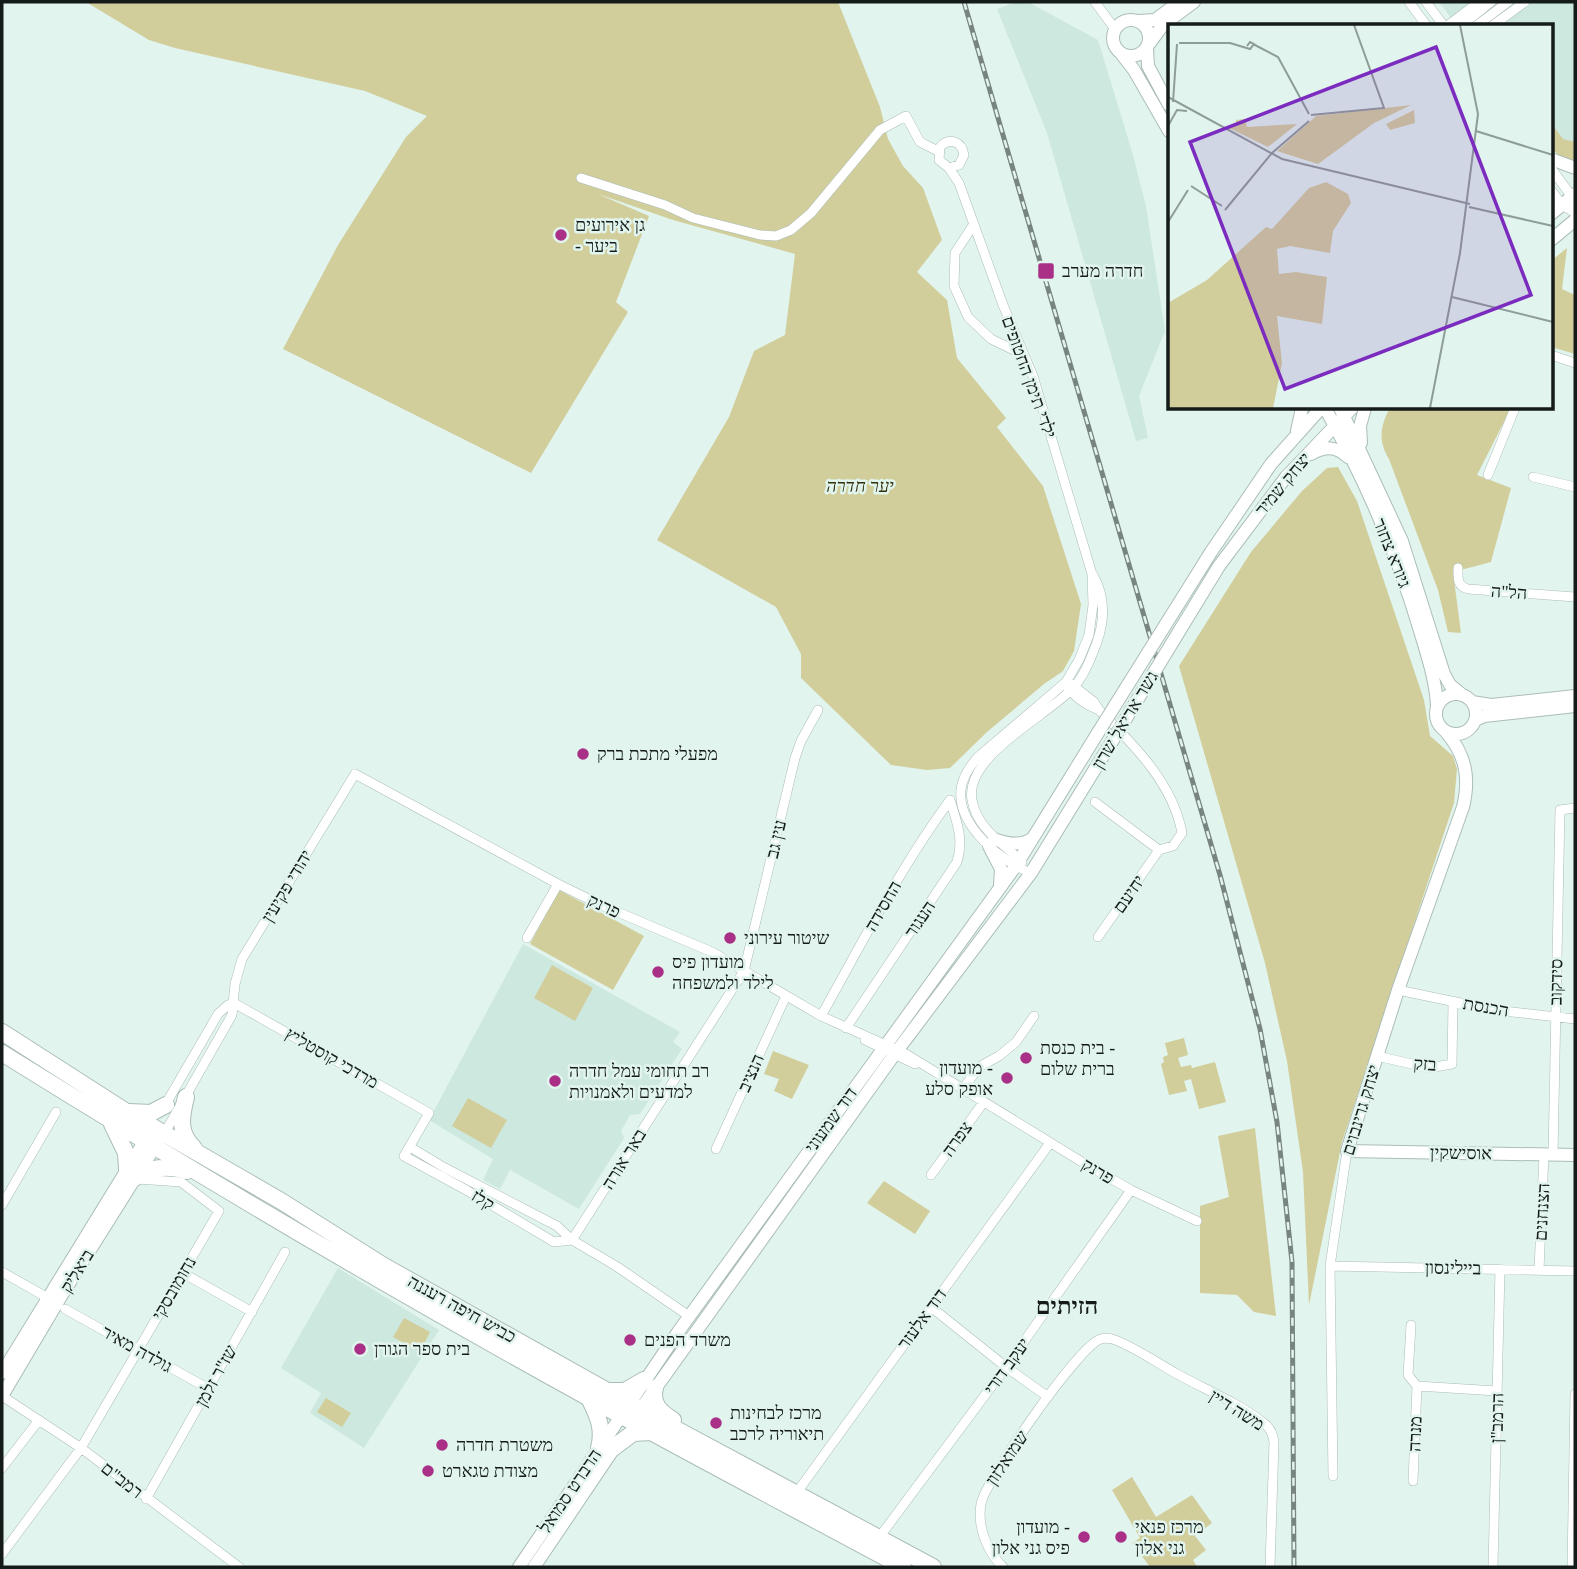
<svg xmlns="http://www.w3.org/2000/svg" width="1577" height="1569" font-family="'Times New Roman','Noto Sans Hebrew',serif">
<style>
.built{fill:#cde8de}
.green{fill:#d2ce9c}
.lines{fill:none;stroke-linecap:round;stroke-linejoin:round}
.street-casing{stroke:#abbdb7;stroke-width:10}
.secondary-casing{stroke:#abbdb7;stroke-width:14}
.highway-casing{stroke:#abbdb7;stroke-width:18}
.street{stroke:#fff;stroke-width:9}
.secondary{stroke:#fff;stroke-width:12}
.highway{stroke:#fff;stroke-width:16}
.rail-casing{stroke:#788480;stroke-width:5}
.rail{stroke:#e1f4ed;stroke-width:2.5;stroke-dasharray:8;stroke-linecap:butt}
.secondary-bridge-casing{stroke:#abbdb7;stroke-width:14;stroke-linecap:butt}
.secondary-bridge{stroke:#fff;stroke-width:12}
.poi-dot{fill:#a93086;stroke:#e1f4ed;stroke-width:2.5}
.labels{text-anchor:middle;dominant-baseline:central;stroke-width:5;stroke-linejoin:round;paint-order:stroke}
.poi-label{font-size:18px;fill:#141b19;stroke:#e1f4ed;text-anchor:start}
.street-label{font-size:18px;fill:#141b19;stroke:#e1f4ed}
.park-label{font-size:18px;font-style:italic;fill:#332f08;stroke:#e1f4ed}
.district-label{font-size:24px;font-weight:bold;fill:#141b19;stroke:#e1f4ed}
.inset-road{fill:none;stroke:#8f9d98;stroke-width:2}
.view{fill:#7b2cbf;fill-opacity:0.15;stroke:#7b2cbf;stroke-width:3.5}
.inset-edge{fill:none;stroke:#141b19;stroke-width:3.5}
</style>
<rect width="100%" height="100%" fill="#e1f4ed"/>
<path class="built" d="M1016,2H1028L1098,40L1133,155L1146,206L1165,331L1139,396L1148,438L1136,441L1047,133L997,9Z
M1439,2H1575V163L1551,149V26H1457Z
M523,944L680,1032L673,1042L682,1049L640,1114L630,1115L621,1131L624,1138L579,1209L510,1170L500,1189L483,1180L493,1159L429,1120Z
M338,1268L439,1330L364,1448L310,1413L321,1393L281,1368Z"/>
<path class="green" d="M86,2H838L880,107L888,139L903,166L923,188L942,240L917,272L947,300L957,358L1006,418L997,427L1043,486L1081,604L1074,651L1063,671L1044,684L987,732L950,768L927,770L891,765L801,678V654L776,607L657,540L729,417L754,351L785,335L795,254L673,220L598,194L649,216L616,302L628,312L531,473L283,349L338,245L406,137L427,116L365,91L175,48L149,40Z
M1551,123L1563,139L1575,142V163L1567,161L1551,149Z
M1567,248L1562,289L1575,295V354L1551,347V261Z
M1390,408H1511L1477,475L1511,488L1491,562L1453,572L1461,633L1448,632L1438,590L1389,459C1378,441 1380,426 1390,408Z
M1338,467L1357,501L1424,700L1430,736L1453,756L1457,769L1454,803L1342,1142L1309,1305L1303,1172L1287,1061L1265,963L1179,666L1251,552L1302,491L1327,468Z
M559,890L644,936L613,990L530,944Z
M552,965L593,988L575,1021L534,998Z
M1184,1038L1188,1055L1178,1058L1181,1067L1191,1065L1192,1068L1215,1062L1226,1102L1199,1109L1191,1079L1184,1081L1187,1091L1169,1095L1161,1064L1164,1062L1163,1057L1168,1055L1165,1043Z
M773,1051L809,1065L792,1099L774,1091L779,1079L764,1074Z
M468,1098L507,1120L491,1148L452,1126Z
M1255,1128L1276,1316L1254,1312L1237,1295L1200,1293V1206L1229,1197L1218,1136Z
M884,1181L930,1211L915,1234L867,1203Z
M404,1318L430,1332L420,1352L393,1337Z
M326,1398L351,1413L342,1427L317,1412Z
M1132,1477L1156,1517L1192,1495L1212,1523L1195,1536L1206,1550L1193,1560L1197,1567H1150L1132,1543L1140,1538L1112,1490Z"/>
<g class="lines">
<g class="street-casing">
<path id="street" d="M1095,2L1115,29
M1409,2L1427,26
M1426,2L1444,26
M1447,26L1479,2
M1461,26L1491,2
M1476,26L1508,2
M1492,26L1525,2
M949,168L959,165L964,155C962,141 949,137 940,147L939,160L949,168L959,183L1003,305L1033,376L1092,574L1093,605L1089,635L1079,660L1066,682L978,757C970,766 962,778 961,790C957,826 1002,862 1031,873
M1551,168L1572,197L1575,205
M581,178L665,205L693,218L760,235L776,236L791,230L811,213L880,130L906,116L920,142L938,151
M1551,190L1562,205L1575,213
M974,224L955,253L954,286L968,317L991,339L1024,355
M1551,355L1575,363
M1488,475L1515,408
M1533,477L1575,487
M1458,568C1458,579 1457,586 1468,589L1575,597
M1071,684L1094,702L1099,710C1133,744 1173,783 1182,833L1173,846L1159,850L1098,937
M1068,686C1073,697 1088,706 1099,710
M1095,802L1159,850
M1022,862C1003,843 977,829 972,800C964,757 1045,717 1072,689C1084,677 1091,658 1097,642C1105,619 1105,596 1093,575
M527,938L558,884
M1398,990L1494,1010L1575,1019
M234,1003L429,1113L404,1156L468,1191L554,1242L572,1240
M821,1016C862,943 900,868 950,800
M846,1028L957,862C964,840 957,822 950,800
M865,1040L915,1064
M1377,1056L1429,1068L1452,1064L1453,1002
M962,1090L979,1067L999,1056L1016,1042L1034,1016
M164,1107L218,1014L228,1005L234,1003
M164,1134L232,1015L235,984L242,959L355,774L558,884L601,905L712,952L821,1016L906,1054L1082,1162L1131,1190L1197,1221
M410,1147L445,1168L557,1226L572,1240L616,1266L689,1316
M716,1149L786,996
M1553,1154L1560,810L1575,808
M931,1175L983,1103
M2,1205L56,1112
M572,1240L744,971L795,758L801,741L818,710
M1330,1266L1575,1271
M1539,1270L1544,1154
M2,1272L48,1298L52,1299
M183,1273L252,1312
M931,1307L1006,1367L1048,1397
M65,1309L209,1389
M1411,1325L1408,1375L1417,1386L1413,1481
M1417,1386L1497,1391
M2,1396L81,1448L239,1567
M2,1468L39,1420
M1333,1476L1330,1266L1347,1151
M795,1495L1050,1143
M146,1499L285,1252
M878,1539L1006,1367L1131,1190
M2,1554L81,1448L219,1211L181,1182L137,1179
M1003,1567C987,1552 977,1526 981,1504C984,1482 1081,1343 1101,1339C1103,1338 1109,1338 1112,1339C1130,1344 1159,1364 1177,1374C1206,1390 1239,1403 1265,1424C1271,1429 1273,1435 1274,1442L1270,1567
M1493,1567L1500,1269
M1572,1567L1575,1394"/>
</g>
<g class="secondary-casing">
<path id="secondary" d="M1113 38a18 18 0 1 1 36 0a18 18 0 1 1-36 0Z
M1138,21L1155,20L1179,2
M1149,44L1163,25L1194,2
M1147,48L1148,66L1169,105
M1120,52L1134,70L1169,131
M1551,159L1575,168
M1551,214L1575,194
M1551,240L1575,220
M1325,408C1365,479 1398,556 1421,634C1428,658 1436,681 1437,707
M1340,408L1402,541L1444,674L1450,685L1461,694
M1297,431L1302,408
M1361,443L1360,426L1365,408
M1311,454C1325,446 1336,446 1348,457
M1211,552L1271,464L1321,408
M1219,566L1286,477L1352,408
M1436 714a20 20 0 1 1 40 0a20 20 0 1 1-40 0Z
M1472,702L1491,705L1575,696
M1475,720L1484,716L1575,706
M1446,732C1466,755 1470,778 1463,807L1398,990L1347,1151L1575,1155
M994,839C1007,844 1021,847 1033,838
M989,846L1001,869L1000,885
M2,1373L149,1134
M2,1396L63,1293L159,1140
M635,1417L894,1055L1031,873L1111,743
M519,1567L678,1332L1015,867L1099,731
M534,1567L619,1441"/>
</g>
<g class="highway-casing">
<path id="highway" d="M2,1032L125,1111L281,1201L384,1266L659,1420L933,1567
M2,1053C195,1173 391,1289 591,1399C694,1456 799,1511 903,1567
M186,1097C181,1117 178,1133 194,1148
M129,1112L151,1113L166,1105
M112,1124L126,1153L127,1169
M133,1179C150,1167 166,1165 187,1171
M655,1388C651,1404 660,1412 673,1420
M608,1391H625L644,1380
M589,1398C598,1416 604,1429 599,1448
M613,1448L633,1433L651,1432"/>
</g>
<use href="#street" class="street"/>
<use href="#secondary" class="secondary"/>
<use href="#highway" class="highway"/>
<g class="rail-casing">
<path id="rail" d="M964,2L1220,875L1260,1029L1277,1122L1292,1262L1294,1567"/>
</g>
<use href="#rail" class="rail"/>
<g class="secondary-bridge-casing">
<path id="secondary-bridge" d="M1099,731L1211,552
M1111,743L1219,566"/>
</g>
<use href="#secondary-bridge" class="secondary-bridge"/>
</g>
<g class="poi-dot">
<circle cx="561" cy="235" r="7"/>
<rect x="1037" y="262" width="18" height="18" rx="3.5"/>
<circle cx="583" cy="754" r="7"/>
<circle cx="730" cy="938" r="7"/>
<circle cx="658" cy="972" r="7"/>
<circle cx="1026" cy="1058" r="7"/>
<circle cx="1007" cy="1078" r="7"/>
<circle cx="555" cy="1081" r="7"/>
<circle cx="630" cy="1340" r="7"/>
<circle cx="360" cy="1349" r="7"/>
<circle cx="716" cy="1423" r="7"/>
<circle cx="442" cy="1445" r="7"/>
<circle cx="428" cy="1471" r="7"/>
<circle cx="1084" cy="1537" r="7"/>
<circle cx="1121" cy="1537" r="7"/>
</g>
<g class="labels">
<g class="poi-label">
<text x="575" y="225">גן אירועים<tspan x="575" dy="21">- ביער</tspan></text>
<text x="1062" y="271">חדרה מערב</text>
<text x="597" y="754">מפעלי מתכת ברק</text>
<text x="744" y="938">שיטור עירוני</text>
<text x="672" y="962">מועדון פיס<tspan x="672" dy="21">לילד ולמשפחה</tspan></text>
<text x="1040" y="1048">בית כנסת -<tspan x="1040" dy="21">ברית שלום</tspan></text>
<text x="993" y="1068" text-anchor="end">מועדון -<tspan x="993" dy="21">אופק סלע</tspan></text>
<text x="569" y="1071">רב תחומי עמל חדרה<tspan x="569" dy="21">למדעים ולאמנויות</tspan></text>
<text x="644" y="1340">משרד הפנים</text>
<text x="374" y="1349">בית ספר הגורן</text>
<text x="730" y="1413">מרכז לבחינות<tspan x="730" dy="21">תיאוריה לרכב</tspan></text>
<text x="456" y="1445">משטרת חדרה</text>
<text x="442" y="1471">מצודת טגארט</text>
<text x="1070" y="1527" text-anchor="end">מועדון -<tspan x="1070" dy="21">פיס גני אלון</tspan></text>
<text x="1135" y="1527">מרכז פנאי<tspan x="1135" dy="21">גני אלון</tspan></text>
</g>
<g class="street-label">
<text transform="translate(1029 377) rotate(70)">ילדי תימן החטופים</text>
<text transform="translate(1283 484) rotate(-50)">יצחק שמיר</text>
<text transform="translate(1392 553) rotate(68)">גיורא צחור</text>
<text transform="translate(1509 592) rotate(4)">הל"ה</text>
<text transform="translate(1125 720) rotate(-59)">גשר אריאל שרון</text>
<text transform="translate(776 839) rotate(-77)">עין גב</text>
<text transform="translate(287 886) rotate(-59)">יהודי פקיעין</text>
<text transform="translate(1129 894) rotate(-55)">יחיעם</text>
<text transform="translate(604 906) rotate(25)">פרנק</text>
<text transform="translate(883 906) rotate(-60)">החסידה</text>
<text transform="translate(920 919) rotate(-56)">העגור</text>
<text transform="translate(1556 982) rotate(-89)">סידקוב</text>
<text transform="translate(1486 1007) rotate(10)">הכנסת</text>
<text transform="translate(332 1058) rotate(30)">מרדכי קוסטליץ</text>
<text transform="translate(1425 1064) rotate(4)">בזק</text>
<text transform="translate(751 1073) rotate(-66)">הנציב</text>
<text transform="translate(1361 1110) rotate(-73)">יצחק גרינבוים</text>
<text transform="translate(831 1120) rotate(-54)">דוד שמעוני</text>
<text transform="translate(957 1139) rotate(-54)">צפרה</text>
<text transform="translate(1461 1153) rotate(1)">אוסישקין</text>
<text transform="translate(624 1159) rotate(-58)">באר אורה</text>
<text transform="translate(1098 1171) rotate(30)">פרנק</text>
<text transform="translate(483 1200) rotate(31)">קלז</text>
<text transform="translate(1542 1212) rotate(-87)">הצנחנים</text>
<text transform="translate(1453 1268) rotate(1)">ביילינסון</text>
<text transform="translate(77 1271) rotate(-58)">ביאליק</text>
<text transform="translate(174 1288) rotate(-60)">נחומובסקי</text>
<text transform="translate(462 1309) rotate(29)">כביש חיפה רעננה</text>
<text transform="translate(922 1319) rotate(-54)">דוד אלעזר</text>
<text transform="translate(137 1349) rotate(29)">גולדה מאיר</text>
<text transform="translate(1007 1366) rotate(-54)">יעקב דורי</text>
<text transform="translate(216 1376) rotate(-61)">שז"ר זלמן</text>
<text transform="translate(1237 1410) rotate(32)">משה דיין</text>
<text transform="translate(1497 1418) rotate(-89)">הרמב"ן</text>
<text transform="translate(1415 1434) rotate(-88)">מנרה</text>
<text transform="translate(1007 1458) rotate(-56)">שמואלזון</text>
<text transform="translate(122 1480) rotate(38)">רמב"ם</text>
<text transform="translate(570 1491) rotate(-56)">הרברט סמואל</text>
</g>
<g class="park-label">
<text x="860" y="486">יער חדרה</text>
</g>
<g class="district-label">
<text x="1067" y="1306">הזיתים</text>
</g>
</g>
<g transform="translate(1168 24)">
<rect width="385" height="385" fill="#e1f4ed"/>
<path d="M243,81L206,99L150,140L109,127L148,92ZM246,86L247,99L222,106L218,100ZM77,95L79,103L129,100L100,123L61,104L68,102V96ZM158,158L180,170L183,179L165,207L162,229L122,222L109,225L111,250L128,248L159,253L154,300L109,292L114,339L105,384H0V279L39,256L98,203L104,205L141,164Z" fill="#d2ce9c"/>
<path class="inset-road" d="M11,19H62L82,25L86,20L82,18L79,22M85,20L110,33L141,90M0,73L114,135L302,180M5,78L9,20M143,91L216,84L186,1M0,102L9,86L19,87M308,107L385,131M23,162L54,182M301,183L385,202M57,186L104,129L141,97M0,198L20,166M284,273L385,298M262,384L292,229L310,90L292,1"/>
<path class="view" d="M268,23L363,271L117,365L22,118Z"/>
<rect width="385" height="385" class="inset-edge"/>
</g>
<rect width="1577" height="1569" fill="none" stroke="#141b19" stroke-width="7"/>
</svg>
